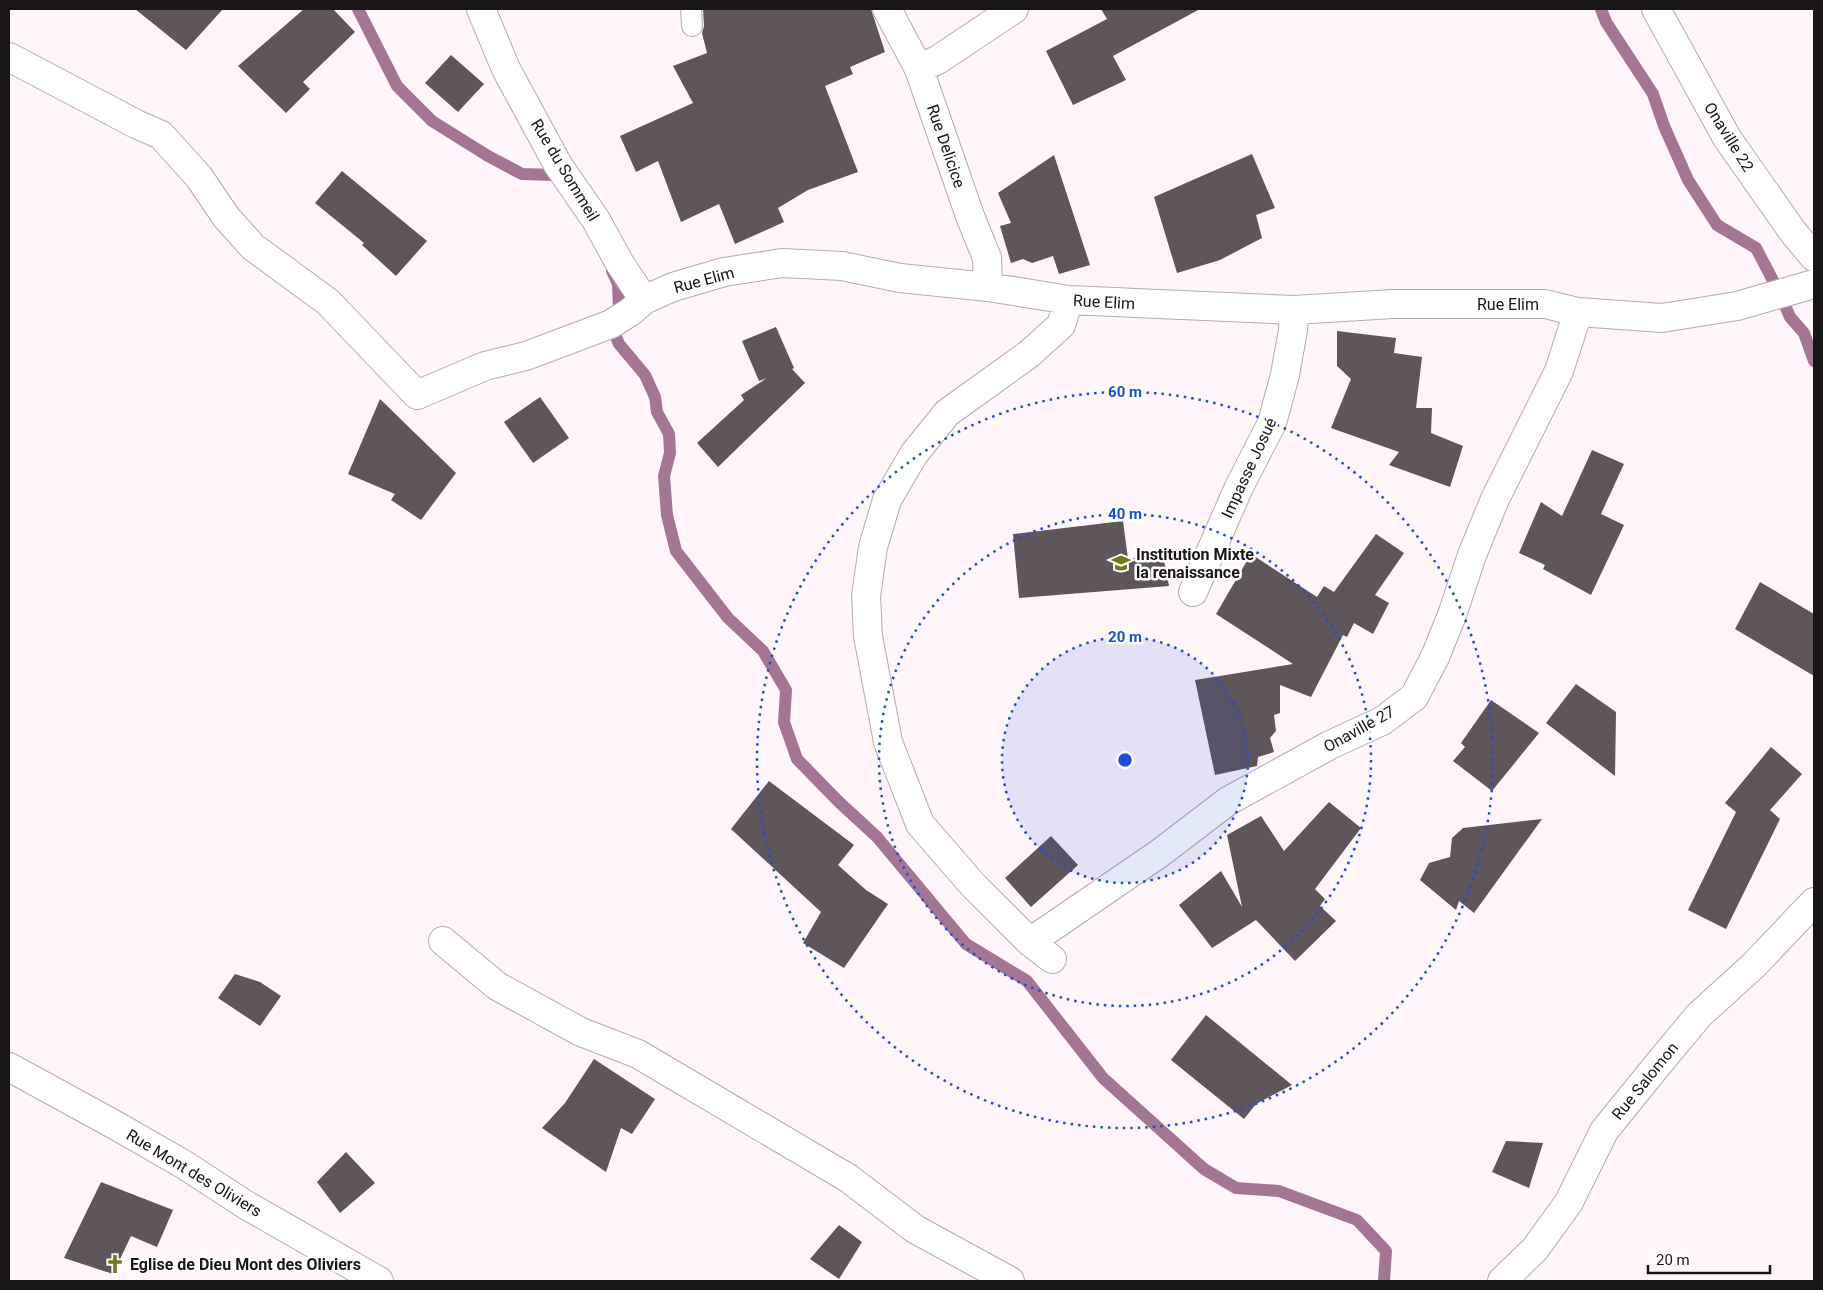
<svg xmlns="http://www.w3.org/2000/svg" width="1823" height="1290" font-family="Roboto,sans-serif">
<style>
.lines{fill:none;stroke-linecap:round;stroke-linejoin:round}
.stream{stroke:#a57694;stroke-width:12}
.building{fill:#5f565b}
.service-casing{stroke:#b5aab0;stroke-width:22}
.minor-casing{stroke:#b5aab0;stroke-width:30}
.tertiary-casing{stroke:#b5aab0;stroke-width:30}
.service{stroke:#fff;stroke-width:20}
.minor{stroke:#fff;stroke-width:28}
.tertiary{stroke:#fff;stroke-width:28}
.ring{fill:none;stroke:#1d4ed8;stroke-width:2.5;stroke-dasharray:2.5 5}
.labels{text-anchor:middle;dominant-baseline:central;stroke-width:5;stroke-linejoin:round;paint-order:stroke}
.street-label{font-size:16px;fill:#181517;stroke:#fff}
.poi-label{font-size:16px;font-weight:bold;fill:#181517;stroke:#fff;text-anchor:start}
.centre{fill:#1d4ed8;stroke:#fff;stroke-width:2.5}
.ring-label{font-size:15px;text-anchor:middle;font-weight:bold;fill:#1d4ed8;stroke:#fff;stroke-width:5;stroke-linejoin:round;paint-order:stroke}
</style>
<rect width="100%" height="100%" fill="#fff6fb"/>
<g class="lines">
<path class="stream" d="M358,9L397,86L432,121L488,156L522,174L555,175L561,183
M1601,9L1606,22L1653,94L1664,126L1688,180L1717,225L1756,248L1780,294L1790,317L1804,333L1814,361
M612,271L618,284L619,309L611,324L619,344L645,375L655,397L657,412L669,434L670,453L664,476L667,515L676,551L728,618L763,651L786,690L784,722L797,759L839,802L877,837L966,944L1027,981L1103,1078L1204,1169L1236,1188L1279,1191L1357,1220L1386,1251L1384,1281"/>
</g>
<path class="building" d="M135,9H223L186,50Z
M304,9H333L355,32L303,82L310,89L286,113L238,66Z
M703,9H871L885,52L850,67L853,74L825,86L858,172L808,190L778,208L784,222L735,244L719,204L681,222L658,161L636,172L620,136L693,103L673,66L707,53L702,33L704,26Z
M1101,9H1200L1113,56L1126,80L1073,105L1046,51L1107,19Z
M451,55L484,84L458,112L425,83Z
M1252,154L1275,208L1256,215L1262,238L1220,260L1177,273L1154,197Z
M1054,155L1090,265L1059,274L1053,256L1032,263L1023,259L1011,263L1000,226L1011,223L998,193Z
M342,171L427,241L396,276L362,245L364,243L315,203Z
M776,327L794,368L792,369L805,383L718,467L697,443L744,400L741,395L767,378L759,381L742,341Z
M1337,331L1396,338L1394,353L1422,357L1416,408H1432L1431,433L1463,446L1450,487L1389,465L1399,452L1331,428L1351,379L1337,366Z
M540,397L569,438L533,463L504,422Z
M380,399L456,473L421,520L391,500L395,494L348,474Z
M1592,450L1624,464L1601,514L1624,525L1591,595L1543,569L1545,565L1519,553L1541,502L1562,516Z
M1123,521L1128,559L1163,555L1169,586L1019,598L1013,534Z
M1376,534L1404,553L1375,595L1389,603L1373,634L1354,623L1347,637L1343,635L1311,697L1280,685V713L1274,715L1276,731L1270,738L1274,752L1258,757L1257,766L1215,775L1195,680L1293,664L1216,614L1251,554L1317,597L1324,586L1334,592Z
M1760,582L1814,614V676L1735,629Z
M1576,684L1616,712L1615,776L1546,723Z
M1491,700L1539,733L1492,791L1453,761L1465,747L1461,743Z
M1771,747L1802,774L1770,810L1780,819L1726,929L1688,910L1736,812L1725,803Z
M769,781L854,845L838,865L866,890L888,904L844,968L803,943L821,912L731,829Z
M1329,802L1361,828L1315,889L1325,899L1320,906L1336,921L1295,961L1256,920L1212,948L1179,905L1221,871L1242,907L1227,835L1261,816L1284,851Z
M1542,819L1474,913L1459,901L1456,910L1420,880L1429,863L1450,857L1452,838L1463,828Z
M1051,836L1078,865L1031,907L1005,878Z
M235,974L260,982L281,996L260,1026L218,998Z
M1206,1015L1292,1085L1256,1104L1244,1119L1171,1060Z
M594,1059L655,1099L632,1134L621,1128L606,1172L542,1128L565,1103Z
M1506,1141L1543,1143L1529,1188L1492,1172Z
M346,1152L375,1183L340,1213L317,1182Z
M101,1182L173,1210L157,1247L131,1236L113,1274L64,1258Z
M839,1225L862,1242L839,1279L810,1259Z"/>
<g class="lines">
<g class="service-casing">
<path id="service" d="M691,9L692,26"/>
</g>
<g class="minor-casing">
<path id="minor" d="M481,9L506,69L558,165L596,220L619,262L644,300
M887,9L919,69L970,216L987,258L988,287
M9,57L136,124L161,135L199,177L226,217L253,247L328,302L417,395L485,366L526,356L611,324L630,312L644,300L673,287L724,272L782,263L842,266L900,278L988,287L1069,300L1294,310L1393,304H1545L1578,312L1662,318L1737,306L1814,284
M919,69L939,59L1014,9
M1193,592L1239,487L1272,423L1285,375L1293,330L1294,310
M443,941L497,986L581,1032L638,1054L848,1178L915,1229L1010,1281
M1030,942L1160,853L1228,801L1330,745L1382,721L1414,697L1435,657L1452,615L1472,555L1495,499L1559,371L1578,312
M1052,959L1030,942L973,885L920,824L888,742L868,636L866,596L873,547L887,500L914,454L947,413L1029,354L1061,325L1069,300
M9,1067L115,1125L183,1164L246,1205L379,1281
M1502,1281L1535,1249L1569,1202L1604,1131L1655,1068L1699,1015L1753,966L1814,902"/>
</g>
<g class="tertiary-casing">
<path id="tertiary" d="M1656,9L1727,138L1793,232L1814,257"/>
</g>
<use href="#service" class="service"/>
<use href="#minor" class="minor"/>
<use href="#tertiary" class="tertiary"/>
</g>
<circle cx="1125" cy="760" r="123" fill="#1d4ed8" fill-opacity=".12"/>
<g class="ring">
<circle cx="1125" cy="760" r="123"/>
<circle cx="1125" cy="760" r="246"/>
<circle cx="1125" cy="760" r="368"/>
</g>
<defs>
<g id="school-bare" transform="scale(1.5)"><path d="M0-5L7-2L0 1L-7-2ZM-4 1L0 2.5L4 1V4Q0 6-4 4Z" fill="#74751c" stroke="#fff" stroke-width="2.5" paint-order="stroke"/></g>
<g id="church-bare" transform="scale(1.5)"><path d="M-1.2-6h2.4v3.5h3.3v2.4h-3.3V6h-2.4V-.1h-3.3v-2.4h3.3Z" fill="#74751c" stroke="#fff" stroke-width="2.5" paint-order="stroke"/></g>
</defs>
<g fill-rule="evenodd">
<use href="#school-bare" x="1121" y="563"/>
<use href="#church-bare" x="115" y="1264"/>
</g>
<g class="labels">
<g class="street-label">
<text transform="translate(1729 137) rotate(58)">Onaville 22</text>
<text transform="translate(946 146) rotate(71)">Rue Delicice</text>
<text transform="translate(565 170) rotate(59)">Rue du Sommeil</text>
<text transform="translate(704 280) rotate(-15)">Rue Elim</text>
<text transform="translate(1104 302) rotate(3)">Rue Elim</text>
<text x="1508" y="304">Rue Elim</text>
<text transform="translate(1249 468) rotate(-65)">Impasse Josué</text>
<text transform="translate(1359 729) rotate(-29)">Onaville 27</text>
<text transform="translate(1645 1081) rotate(-51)">Rue Salomon</text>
<text transform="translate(194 1173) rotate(31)">Rue Mont des Oliviers</text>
</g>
<g class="poi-label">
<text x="1136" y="554">Institution Mixte<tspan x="1136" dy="18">la renaissance</tspan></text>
<text x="130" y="1264">Eglise de Dieu Mont des Oliviers</text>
</g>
</g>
<circle cx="1125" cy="760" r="8" class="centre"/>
<g class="ring-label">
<text x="1125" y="397">60 m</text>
<text x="1125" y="519">40 m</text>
<text x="1125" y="642">20 m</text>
</g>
<rect width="1823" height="1290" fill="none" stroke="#181517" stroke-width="20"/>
<path d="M1648 1265v8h122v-8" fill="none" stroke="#181517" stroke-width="2.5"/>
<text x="1656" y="1265" font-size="15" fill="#181517" stroke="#ffffff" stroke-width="4" paint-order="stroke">20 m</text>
</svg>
